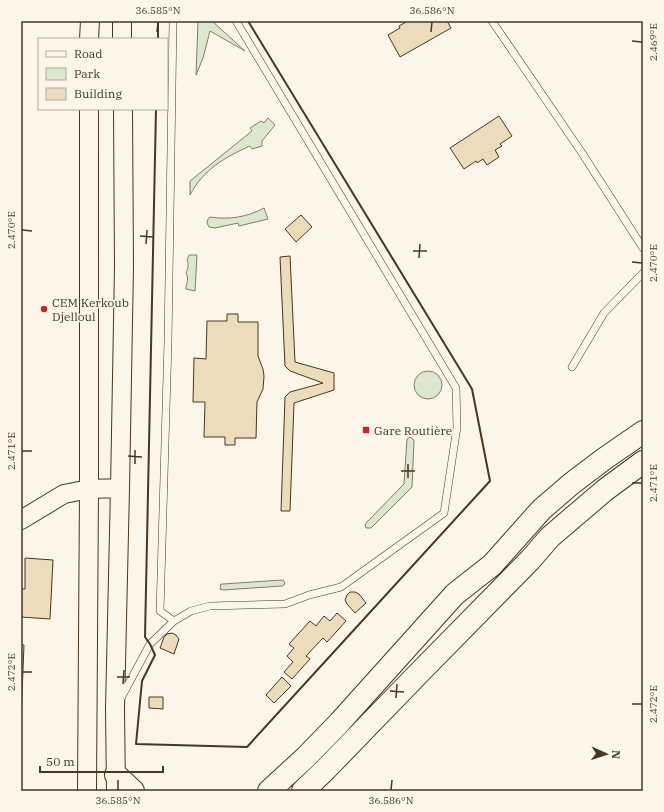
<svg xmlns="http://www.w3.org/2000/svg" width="664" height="812" font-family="'IBM Plex Serif',serif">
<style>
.green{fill:#dce7d0;stroke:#887966}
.building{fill:#ecdcbc;stroke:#4a3520}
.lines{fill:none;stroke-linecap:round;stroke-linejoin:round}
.service-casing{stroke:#4a3520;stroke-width:8}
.tertiary-casing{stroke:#4a3520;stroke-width:20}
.trunk-casing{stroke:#4a3520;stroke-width:24}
.service{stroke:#fbf6e9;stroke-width:7}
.tertiary{stroke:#fbf6e9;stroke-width:18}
.trunk{stroke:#fbf6e9;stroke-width:22}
.wall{stroke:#4a3520;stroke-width:2}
.ticks{fill:none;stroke:#4a3520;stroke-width:1.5}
.poi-dot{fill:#c62828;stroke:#fbf6e9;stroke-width:1.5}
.labels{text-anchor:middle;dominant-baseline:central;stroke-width:3;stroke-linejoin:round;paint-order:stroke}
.poi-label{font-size:12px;fill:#4a3520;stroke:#fbf6e9;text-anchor:start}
.neatline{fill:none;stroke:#4a3520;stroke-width:1.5}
.ticks-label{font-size:10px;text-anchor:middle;fill:#4a3520}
</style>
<rect width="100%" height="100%" fill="#fbf6e9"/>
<path class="green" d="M198,21H212L245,51L210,31L203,58L196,75Z
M268,118L275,125L262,141V146L252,149L250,146C225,157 203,170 190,195V181L252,131L250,128L261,121L264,123Z
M264,208L268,219L239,226L238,223L215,228L209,227L207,223L208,219L210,217C230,220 247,217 264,208Z
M189,255H197L195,291L186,289V287C187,282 189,279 186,273C188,269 189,264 187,260Z
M414 385a14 14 0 1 1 28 0a14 14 0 1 1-28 0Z
M410,437L414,440L412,487L371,528H366L365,525L367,522L404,484L407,439Z
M282,580L284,581L285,584L282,586L223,590L220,589L221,584H223Z"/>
<path class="building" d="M405,21H447L451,28L400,57L388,35L400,28L399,26L406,22Z
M499,116L512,136L500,144L502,146L495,150L499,157L487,165L483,159L477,163L476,161L464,169L450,148Z
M301,215L312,227L296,242L285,229Z
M290,256L295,362L334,373V390L294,403L290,511H281L285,397L290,392L323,383L290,371L285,366L280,257Z
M227,314H238V322H258V356L263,369L264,376L263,389L257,402L256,438H235V445H225V437H204L205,402H193L194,358L206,359L207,321H227Z
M25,558L53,560L50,619L21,617V589H25Z
M350,592H355L359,594L366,603L355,613L347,604L345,600L347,595Z
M337,613L346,621L327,642L323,638L306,656L310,659L292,679L284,672L293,662L287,656L294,648L289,644L310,621L316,626L324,616L330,621Z
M172,633L176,635L179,639L174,654L160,648L164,637L167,634Z
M21,645H24L21,719Z
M282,677L291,686L274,703L266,695Z
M149,697H163V709L149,708Z"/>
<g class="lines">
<g class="service-casing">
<path id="service" d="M173,21L168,342L160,611L174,621
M492,21L582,153L643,248
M572,367L604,313L643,273
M121,698L150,644L174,621L191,611L210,606L285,604L309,595L341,587L444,513L457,427L456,388L236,21"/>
</g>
<g class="tertiary-casing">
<path id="tertiary" d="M122,21V39
M89,39L90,21
M21,520L64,494L89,489L120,488
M87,791L89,489V109
M116,791L115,709L120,488L124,266L123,109"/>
</g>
<g class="trunk-casing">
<path id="trunk" d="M116,775L133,791
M269,791L306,757L339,723L455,594L492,565L542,509L571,484L604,459L643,432
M303,791L326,769L419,673L530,560L550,537L605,490L643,462"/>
</g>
<use href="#service" class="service"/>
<use href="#tertiary" class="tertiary"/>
<use href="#trunk" class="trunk"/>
<path class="wall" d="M158,39V21
M156,109L145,637L150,644L155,655L142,681L136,744L247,747L490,481L472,389L248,21"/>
</g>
<path class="ticks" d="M157,32L158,22M431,32L432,22M632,41L642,42M22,230L32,231M140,236L154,237M146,244L147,230M413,251H427M419,258L420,244M632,262L642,263M22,451H32M128,456L142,457M135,464V450M401,471H415M408,478V464M632,483H642M22,672H32M117,677H130M123,684L124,670M390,691L404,692M396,698L397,684M632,704H642M118,790V780M391,790L392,780"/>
<g class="poi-dot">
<circle cx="44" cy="309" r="4"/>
<rect x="362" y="426" width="8" height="8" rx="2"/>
</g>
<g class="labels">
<g class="poi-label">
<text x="52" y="302">CEM Kerkoub<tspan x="52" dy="14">Djelloul</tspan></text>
<text x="374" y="430">Gare Routière</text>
</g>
</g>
<rect width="664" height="812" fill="none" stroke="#fbf6e9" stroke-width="44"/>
<rect x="38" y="38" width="130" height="72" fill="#fbf6e9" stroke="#b4a999"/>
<rect x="46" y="51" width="20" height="6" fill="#fbf6e9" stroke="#b4a999"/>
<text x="74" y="58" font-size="12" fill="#4a3520">Road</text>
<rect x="46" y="68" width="20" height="12" fill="#dce7d0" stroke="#b4a999"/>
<text x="74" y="78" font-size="12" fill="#4a3520">Park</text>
<rect x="46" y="88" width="20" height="12" fill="#ecdcbc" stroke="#b4a999"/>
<text x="74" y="98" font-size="12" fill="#4a3520">Building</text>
<g transform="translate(606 754) rotate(93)" stroke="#fbf6e9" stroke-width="3" paint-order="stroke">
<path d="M0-3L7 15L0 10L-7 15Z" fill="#4a3520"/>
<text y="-6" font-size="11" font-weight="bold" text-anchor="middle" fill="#4a3520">N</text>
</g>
<path d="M40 766v6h123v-6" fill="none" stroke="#4a3520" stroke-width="2"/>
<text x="46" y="766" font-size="12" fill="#4a3520" stroke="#fbf6e9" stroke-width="3" paint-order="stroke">50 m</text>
<rect x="22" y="22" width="620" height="768" class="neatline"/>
<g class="ticks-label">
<text x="158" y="14">36.585°N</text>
<text x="432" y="14">36.586°N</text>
<text transform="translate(653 42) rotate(-90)" y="4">2.469°E</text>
<text transform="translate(11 230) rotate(-90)" y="4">2.470°E</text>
<text transform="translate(653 263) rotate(-90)" y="4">2.470°E</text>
<text transform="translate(11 451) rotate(-90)" y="4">2.471°E</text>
<text transform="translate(653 483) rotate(-90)" y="4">2.471°E</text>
<text transform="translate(11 672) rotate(-90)" y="4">2.472°E</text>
<text transform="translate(653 704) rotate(-90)" y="4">2.472°E</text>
<text x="118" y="804">36.585°N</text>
<text x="391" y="804">36.586°N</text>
</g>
</svg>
